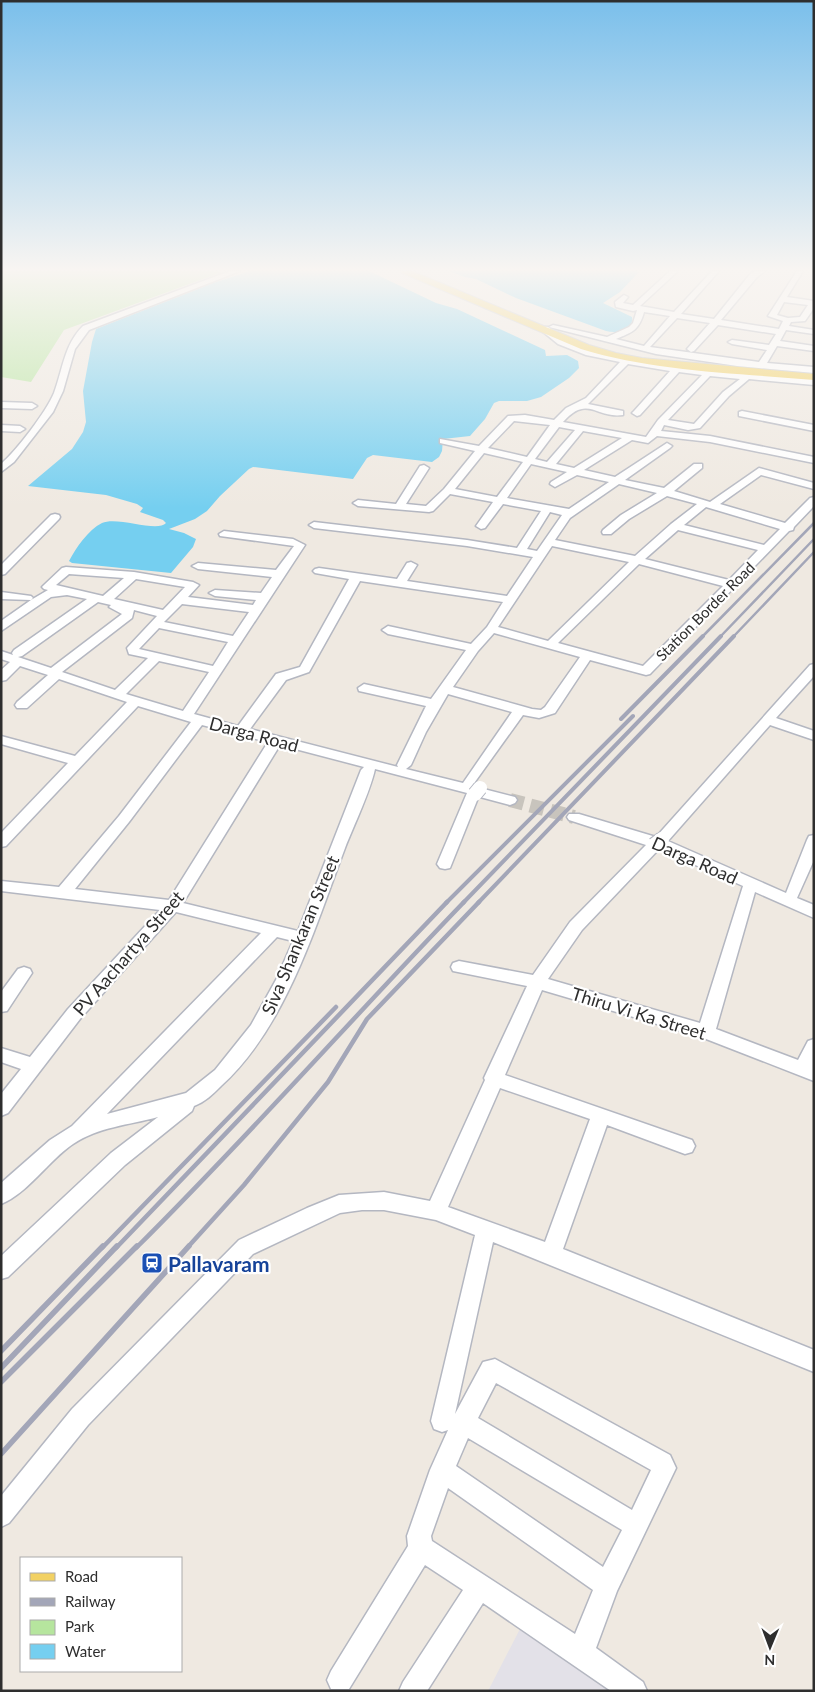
<svg xmlns="http://www.w3.org/2000/svg" width="815" height="1692" font-family="Lato,sans-serif">
<style>
.industrial{fill:#e3e1e8}
.green{fill:#b6e59e}
.water{fill:#75cff0}
.lines{fill:none;stroke-linecap:round;stroke-linejoin:round}
.minor-tunnel{stroke:#c8c4bd;stroke-width:14;stroke-dasharray:14 7;stroke-linecap:butt}
.minor-casing{stroke:#b4b7c1;stroke-width:3}
.major-casing{stroke:#c9c9c9;stroke-width:2}
.minor{fill:#fff;fill-rule:evenodd}
.major{fill:#f2d163;fill-rule:evenodd}
.rail-far3{stroke:#a3a6b8;stroke-width:2.5}
.rail-far2{stroke:#a3a6b8;stroke-width:4}
.rail-far1{stroke:#a3a6b8;stroke-width:4.5}
.rail{stroke:#a3a6b8;stroke-width:5.5}
.minor-bridge-casing{stroke:#b4b7c1;stroke-width:16;stroke-linecap:butt}
.minor-bridge{stroke:#fff;stroke-width:14}
.labels{text-anchor:middle;dominant-baseline:central;stroke-width:4.5;stroke-linejoin:round;paint-order:stroke}
.far-street-label{font-size:15px;fill:#2e2e2e;stroke:#fff}
.street-label{font-size:18px;fill:#2e2e2e;stroke:#fff}
.near-transit-label{font-size:21px;font-weight:bold;fill:#164399;stroke:#fff;text-anchor:start}
</style>
<rect width="100%" height="100%" fill="#efe9e1"/>
<path class="industrial" d="M522,1625L614,1691H488Z"/>
<path class="green" d="M1,271H212L222,272L64,330L31,382L1,377Z"/>
<path class="water" d="M250,271H369L436,303L457,309L545,350L546,356L567,355L578,361L579,368L569,378L541,397L527,401H499L494,403L485,419L470,436L443,439L442,451L439,457L432,462L373,455L367,458L353,479L253,467L249,469L220,496L207,511L195,519L169,529L184,533L196,539L193,547L171,573L72,563L69,561C76,548 88,530 102,523C118,516 157,533 166,523L163,520L140,512L143,508L137,504L106,495L28,486L72,449L83,432L86,422L83,391L92,342L96,329L216,282Z
M449,271H636L638,273L620,292L603,303L632,317C634,331 617,334 606,331L516,298L476,279L465,277Z"/>
<g class="lines">
<path class="minor-tunnel" d="M510,800L574,817"/>
<g class="minor-casing">
<path id="minor" d="M230,271H240L89,330L75,349L63,391L53,412L14,462L1,472V464C17,450 46,412 54,393C63,369 64,345 83,326Z
M670,271H678L640,306L674,312L712,271H719L681,314L714,319L751,273L757,271H765L757,277L721,320L779,329L783,321L768,316L797,271H803L787,297L814,301V308L805,321L791,322L789,326L814,330V334L786,330L780,341L814,346V351L777,346L767,363L814,367V373L737,366L656,354L549,327L553,325L607,337L629,327L633,323L637,310L633,311L616,307L615,302L624,295L628,297L623,303L633,305ZM784,302L808,305L800,317L788,318L777,315ZM644,312L670,316L644,346L616,339C633,332 639,330 644,312ZM677,318L710,323L687,349L691,352L694,351L718,325L776,334L769,345L732,340L728,342L732,344L767,350L759,362L650,347Z
M542,327H548L564,340L592,351L626,359L714,371L814,379V385L749,379L729,396L700,428L688,430L664,425L661,431L710,436L814,457V463L710,442L657,436L648,443L632,440L584,470L615,477L667,443L672,446L670,448L625,480L664,488L694,464H702V468L674,491L710,502L759,468L814,483V489L761,475L720,504L785,523L810,498L814,497V506L794,527L793,530L789,531L650,674L646,675L590,660L555,713L539,718L523,715L472,786L515,797L517,800L515,803L510,805L480,797L478,798L450,868L445,869L440,868L437,864L467,793L375,769C370,792 354,825 345,848C315,927 286,1027 221,1086C213,1094 205,1102 194,1106L192,1111L125,1165L8,1277L1,1279V1256L111,1153L158,1117C129,1125 98,1127 73,1144C49,1160 27,1194 1,1204V1183L50,1140L72,1126L261,933L176,912L80,1019L8,1113L1,1116V1094L21,1069L1,1062V1048L30,1057L68,1009L160,910L1,891V881L59,887L119,816L191,722L138,706L6,846L1,847V833L68,763L1,744V736L75,756L127,702L59,679L27,708H17L15,705L17,702L48,675L20,666L6,680L1,681V670L10,662L1,659V651L13,655L12,653L14,650L87,599L67,595L51,597L1,631V621L31,600L1,599V592L31,596L33,598L31,600L48,590L44,589L42,587L44,585L62,568L66,567L134,572L193,582L199,585L188,597L253,605L256,600L215,596L209,593L215,590L261,593L272,577L198,569L192,566L198,563L276,570L294,546L220,536L219,534L224,531L293,539L305,545L194,714L238,726L276,674L300,667L349,579L315,573L313,571L315,569L319,568L397,579L407,563L411,562L417,565L407,581L507,596L533,557L467,546L314,528L309,525L314,522L467,540L517,548L541,511L503,504L485,528L481,529L476,526L493,502L450,494L433,511L429,512L358,506L353,503L358,500L396,504L420,466L424,465L429,468L406,504L426,506L444,489L475,451L440,443V439L479,446L508,416L525,415L554,420L566,408L586,398L620,362L586,355L558,344L542,331ZM628,364L670,371L634,411L632,413L637,416L640,415L679,372L702,375L658,420L646,437L563,422C588,394 596,419 623,415V411L588,404ZM710,376L740,379L723,392L694,424L668,420ZM514,421L550,425L527,457L488,448ZM559,427L575,430L547,462L535,459ZM583,431L622,438L574,468L556,464ZM484,453L523,462L497,497L455,489ZM531,464L567,472L551,482L550,484L555,487L577,475L609,482L569,509L507,498ZM619,484L657,493L621,515L603,530L602,532L603,534H611L629,519L667,496L697,504L671,524L635,556L555,540L570,518ZM706,507L780,529L764,545L684,525ZM550,512L562,515L537,551L527,549ZM678,530L758,550L729,580L645,559ZM552,546L629,562L548,641L498,627ZM639,564L723,586L643,666L558,643ZM69,574L124,578L103,596L56,585ZM136,579L185,587L163,610L114,599ZM360,581L503,602L487,627L471,644L388,626L382,630L388,634L466,650L431,699L364,684L358,688L359,691L426,706L397,765L398,767L250,729L286,680L309,672ZM98,602L111,605L109,607L122,614L51,668L18,657L22,656ZM182,604L249,612L233,636L164,622ZM134,610L157,616L127,648L129,654L148,658L115,690L62,672L132,618ZM159,628L228,642L213,666L139,649ZM494,633L580,657L545,707L541,710L532,709L453,687L478,651ZM159,661L209,672L183,711L126,694ZM448,694L512,712L463,783L406,769L411,765L426,732ZM202,725L268,742L169,900L75,889L129,822ZM280,745L364,767L361,770L298,931L183,903ZM277,937L293,941L277,978L251,1025L215,1070L186,1093L107,1114Z
M1,402L32,403L37,406L32,409L1,408Z
M742,411L814,425V431L739,416V412Z
M1,425L20,426L25,429L20,432L1,431Z
M55,514L59,515L60,517L59,519L5,574L1,575V565L51,515Z
M814,664V676L776,718L814,731V740L770,725L668,841L786,893L807,840L809,836L814,835V860L797,898L814,905V918L755,892L716,1029L798,1060L808,1041L814,1039V1081L701,1037L542,990L505,1075L692,1140L695,1146L692,1152L685,1154L607,1125L563,1249L814,1350V1372L493,1242L455,1414L483,1362L495,1359L670,1455L676,1468L617,1591L596,1648L643,1682L647,1691H611L483,1603L427,1691H399L403,1682L463,1590L425,1565L349,1689H331L327,1680L331,1671L408,1546L407,1536L430,1470L448,1430L442,1432L434,1429L431,1421L475,1235L436,1220L384,1210H362L340,1213L253,1254L88,1425L9,1523L1,1527V1496L72,1409L239,1240L307,1208L339,1195L384,1192L430,1201L485,1080L484,1078L527,986L453,971L451,967L453,963L459,961L533,975L570,922L646,845L569,820L567,817L569,814H579L656,837L810,665ZM659,849L743,886L700,1023L548,979L582,930ZM500,1088L590,1119L545,1242L448,1207ZM496,1383L651,1470L632,1510L478,1418ZM468,1438L622,1530L603,1567L456,1466ZM448,1488L593,1590L575,1634L432,1541L431,1536Z
M24,967L30,969L32,973L7,1011L1,1012V992L18,969Z"/>
</g>
<g class="major-casing">
<path id="major" d="M401,271H412L589,345L616,353L642,358L814,374V380C737,373 656,372 581,349L402,273Z"/>
</g>
<use href="#minor" class="minor"/>
<use href="#major" class="major"/>
<path class="rail-far3" d="M702,637L814,523
M720,637L814,539
M733,637L814,552"/>
<path class="rail-far2" d="M621,719L703,636
M446,903L633,716
M463,903L721,636
M478,903L734,636"/>
<path class="rail-far1" d="M102,1248L336,1007
M116,1248L447,902
M136,1248C249,1136 354,1016 464,902
M187,1248L244,1185L328,1082L367,1019L479,902"/>
<path class="rail" d="M1,1351L103,1246
M1,1368L117,1246
M1,1382L137,1246
M1,1454L189,1246"/>
<g class="minor-bridge-casing">
<path id="minor-bridge" d="M475,794L480,788
M654,845L662,839"/>
</g>
<use href="#minor-bridge" class="minor-bridge"/>
</g>
<linearGradient id="sky" x2="0" y2="1"><stop stop-color="#7abfeb"/><stop offset="0.53" stop-color="#f8f5f2"/><stop offset="1" stop-color="#f8f5f2" stop-opacity="0"/></linearGradient>
<rect width="815" height="508" fill="url(#sky)"/>
<defs>
<g id="station-square" transform="scale(1.125)"><rect x="-9" y="-9" width="18" height="18" rx="4" fill="#1a4fb4" stroke="#fff"/><path d="M-3-6H3Q5-6 5-4V2Q5 4 3 4L4.5 6H3L1.5 4h-3L-3 6H-4.5L-3 4Q-5 4-5 2V-4Q-5-6-3-6ZM-3.5-4v3h7v-3ZM-3.5 1v1.5H-2V1ZM2 1v1.5H3.5V1Z" fill="#fff"/></g>
</defs>
<g fill-rule="evenodd">
<use href="#station-square" x="152" y="1263"/>
</g>
<g class="labels">
<g class="far-street-label">
<text transform="translate(705 611) rotate(-45)">Station Border Road</text>
</g>
<g class="street-label">
<text transform="translate(254 734) rotate(15)">Darga Road</text>
<text transform="translate(695 860) rotate(24)">Darga Road</text>
<text transform="translate(300 935) rotate(-67)">Siva Shankaran Street</text>
<text transform="translate(128 953) rotate(-49)">PV Aachartya Street</text>
<text transform="translate(639 1013) rotate(17)">Thiru Vi Ka Street</text>
</g>
<g class="near-transit-label">
<text x="168" y="1263">Pallavaram</text>
</g>
</g>
<rect width="815" height="1692" fill="none" stroke="#2e2e2e" stroke-width="5"/>
<rect x="20" y="1557" width="162" height="115" fill="#ffffff" stroke="#ababab"/>
<rect x="30" y="1573" width="25" height="8" fill="#f2d163" stroke="#ababab"/>
<text x="65" y="1582" font-size="15" fill="#2e2e2e">Road</text>
<rect x="30" y="1598" width="25" height="8" fill="#a3a6b8" stroke="#ababab"/>
<text x="65" y="1607" font-size="15" fill="#2e2e2e">Railway</text>
<rect x="30" y="1620" width="25" height="15" fill="#b6e59e" stroke="#ababab"/>
<text x="65" y="1632" font-size="15" fill="#2e2e2e">Park</text>
<rect x="30" y="1644" width="25" height="15" fill="#75cff0" stroke="#ababab"/>
<text x="65" y="1657" font-size="15" fill="#2e2e2e">Water</text>
<g transform="translate(770 1647) rotate(181)" stroke="#ffffff" stroke-width="4" paint-order="stroke">
<path d="M0-4L9 19L0 12L-9 19Z" fill="#2e2e2e"/>
<text y="-8" font-size="14" font-weight="bold" text-anchor="middle" fill="#2e2e2e">N</text>
</g>
</svg>
